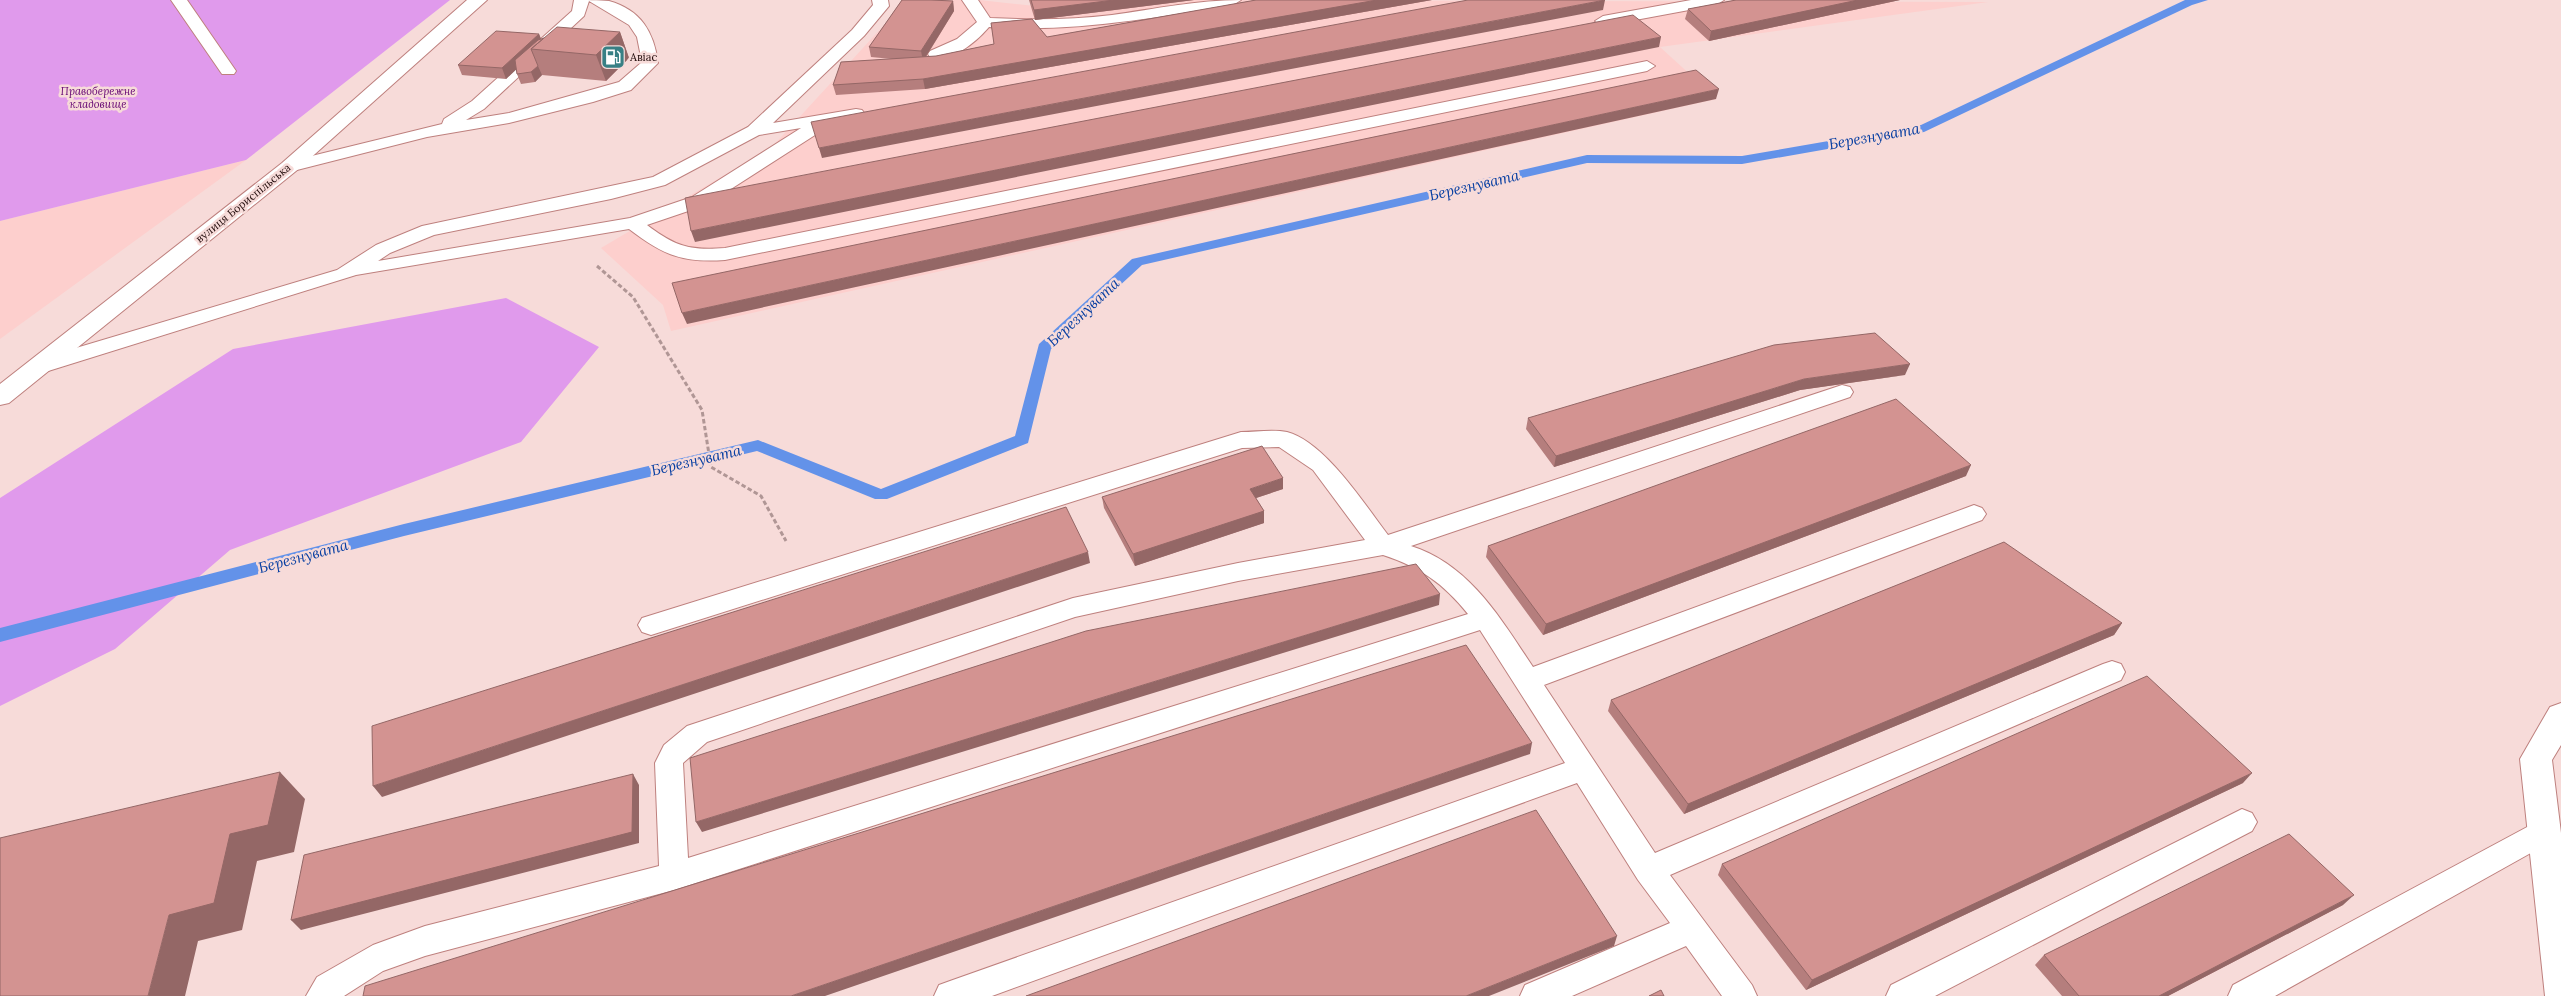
<svg xmlns="http://www.w3.org/2000/svg" width="2561" height="996" font-family="Lora,serif">
<style>
.built{fill:#fdcfcd}
.green{fill:#e09aec}
.lines{fill:none;stroke-linecap:round;stroke-linejoin:round}
.stream{fill:#6392e9;fill-rule:evenodd}
.lane-casing{stroke:#be807e;stroke-width:2}
.secondary-casing{stroke:#be807e;stroke-width:2}
.path{stroke:#b09695;stroke-width:3;stroke-dasharray:4.5 2.5;stroke-linecap:butt}
.lane{fill:#fff;fill-rule:evenodd}
.secondary{fill:#fff;fill-rule:evenodd}
.wall{fill:#b57e7d}
.shaded-wall{fill:#946766}
.building{fill:#d39391;stroke:#946766}
.labels{text-anchor:middle;dominant-baseline:central;stroke-width:5;stroke-linejoin:round;paint-order:stroke}
.far-poi-label{font-size:11px;fill:#210b0b;stroke:#f7dbd9;text-anchor:start}
.far-park-label{font-size:11px;font-style:italic;fill:#640472;stroke:#f7dbd9}
.far-street-label{font-size:11px;fill:#210b0b;stroke:#f7dbd9}
.water-label{font-size:15px;font-style:italic;fill:#083fa2;stroke:#f7dbd9}
</style>
<rect width="100%" height="100%" fill="#f7dbd9"/>
<path class="built" d="M907,0H979L1083,11L1139,0L1988,2L1660,47L1717,99L671,331L663,305L601,248L772,147Z
M246,160L0,339V221Z"/>
<path class="green" d="M0,0H450L246,160L0,221Z
M506,298L599,347L521,442L230,550L115,649L0,706V498L233,349Z"/>
<g class="lines">
<path class="stream" d="M2185,0H2208L2192,5L1924,132L1742,164L1587,163L1142,265L1051,349L1028,443L887,499H875L757,451L404,536L0,642V628L404,524L758,440L881,489L1015,436L1039,344L1132,259L1587,155L1742,156L1921,125Z"/>
<g class="lane-casing">
<path id="lane" d="M171,0H187L236,71L234,74H222Z
M574,0C585,0 599,0 609,1C641,10 654,32 658,63L631,90L593,102L509,123L427,137L289,172L283,171L280,167L283,163L442,124L444,119L472,101L572,11ZM589,1L629,25L637,37L642,62L619,82L509,113L466,120L484,109L584,16Z
M872,0H888L889,6L864,36L773,123L856,109L862,110L865,114L862,118L829,124L826,128L706,205L647,225C675,246 689,251 725,248L1647,61L1655,66L1647,71L725,260C682,263 663,255 629,229L356,275L45,372L37,374L29,372L26,367L29,362L337,270L376,245L422,226L653,177L748,127L852,30L873,5ZM801,128L692,197L630,218L378,261L390,253L434,235L611,199L665,185L759,135Z
M962,0H978L990,18C1031,20 1071,20 1112,15C1155,9 1197,0 1241,0L1233,5C1152,18 1072,33 989,27C976,42 952,63 930,57L928,54L930,51L957,39L977,22Z
M1691,0H1724L1716,5L1603,26L1595,21L1603,16Z
M1842,385L1850,387L1853,392L1850,397L1411,546C1469,564 1501,619 1533,667L1966,508L1974,505L1982,508L1986,514L1982,520L1544,685L1655,853L2103,664L2112,661L2121,664L2125,672L2121,680L1670,875L1752,985L1757,996H1722L1686,946L1572,996H1520L1525,985L1670,923L1638,880L1577,783L992,996H934L939,985L950,981L1565,763L1480,630L674,890L425,956L383,971L344,996H306L317,977L373,945L425,926L659,866L655,763L664,745L687,726L1073,598L1238,563L1365,540L1313,470L1279,447L1242,448L651,635L642,632L638,625L642,618L1241,432C1255,432 1273,429 1287,432C1325,442 1365,505 1388,535ZM1383,555C1420,567 1443,583 1468,614L688,858L683,763L707,742L1075,617L1238,581Z
M2242,809L2252,813L2257,822L2252,831L1935,996H1886L1891,985Z
M2544,818L2554,822L2559,831L2554,840L2275,996H2228L2233,985Z"/>
</g>
<g class="secondary-casing">
<path id="secondary" d="M467,0H487L296,171L9,403L0,405V384L282,163Z
M2561,703V745L2552,760L2561,833V996H2545L2520,759L2550,707Z"/>
</g>
<path class="path" d="M597,266L633,297L702,410L711,467L761,496L786,541"/>
<use href="#lane" class="lane"/>
<use href="#secondary" class="secondary"/>
</g>
<path class="wall" d="M902,0H931L953,1L954,11L926,57L936,56L994,44L991,23L1032,19L1047,37L1256,0H1432L925,89L836,95L833,85L841,62L892,59L871,57L869,47Z
M1029,0H1194L1035,20Z
M1736,0H1900L1709,41L1685,19L1688,9Z
M620,32L629,58L606,81L542,75L535,82L521,84L517,74L516,69L506,79L462,75L458,65L539,34L541,39Z
M1905,375L1800,390L1554,467L1526,429L1528,418Z
M1966,476L1543,635L1486,557L1488,546Z
M1283,489L1256,498L1264,511V523L1135,566L1104,508L1102,497Z
M2122,623L2114,635L1684,814L1608,711L1611,700Z
M2243,783L1806,990L1718,875L1722,864Z
M2343,905L2168,996H2062L2035,965L2044,955Z"/>
<path class="shaded-wall" d="M1114,0H1194L1035,20L1034,10Z
M1377,0H1432L925,89L923,79Z
M1605,0L1603,10L822,158L819,148Z
M1858,0H1900L1709,41L1711,31Z
M953,1L954,11L923,61L921,51Z
M620,32L629,58L606,81L596,55Z
M539,34L543,44L531,49L533,54L506,79L502,68Z
M1661,37L1659,47L695,242L691,231Z
M538,66L542,75L535,82L531,72Z
M1719,89L1716,99L687,324L682,313Z
M1910,364L1905,375L1800,390L1554,467L1556,456L1804,379Z
M1971,465L1966,476L1543,635L1546,624Z
M1283,478V489L1250,500V489Z
M1264,511V523L1135,566L1133,554Z
M1088,552L1090,563L382,797L373,786Z
M1440,594L1439,605L702,832L696,822Z
M2122,623L2114,635L1684,814L1688,804Z
M1532,743L1530,754L825,996H791Z
M280,772L305,799L294,852L257,861L242,930L198,941L185,996H148L169,915L230,834Z
M2252,773L2243,783L1806,990L1812,980Z
M633,774L639,785V843L301,930L291,920Z
M2354,895L2343,905L2168,996H2159Z
M1617,936L1614,946L1489,996H1466Z"/>
<path class="building" d="M902,0H931L953,1L921,51L869,47Z
M1031,0H1114L1034,10Z
M1256,0H1377L923,79L833,85L841,62L936,56L994,44L991,23L1032,19L1047,37Z
M1468,0H1605L819,148L811,122Z
M1736,0H1858L1711,31L1688,9Z
M1633,15L1661,37L691,231L685,198Z
M557,27L620,32L596,55L531,49Z
M496,31L539,34L502,68L458,65Z
M544,38L531,49L538,66L531,72L517,74L515,60L538,40Z
M1696,70L1719,89L682,313L672,283Z
M1875,333L1910,364L1804,379L1556,456L1528,418L1774,345Z
M1896,399L1971,465L1546,624L1488,546Z
M1262,446L1283,478L1250,489L1264,511L1133,554L1102,497Z
M1066,507L1088,552L373,786L372,726Z
M2004,542L2122,623L1688,804L1611,700Z
M1416,564L1440,594L696,822L690,758L1086,631Z
M1466,645L1532,743L791,996H363L365,986Z
M2147,676L2252,773L1812,980L1722,864Z
M280,772L268,825L230,834L214,903L169,915L148,996H0V838Z
M633,774L632,832L291,920L304,855Z
M1536,810L1617,936L1466,996H1026Z
M2289,834L2354,895L2159,996H2079L2044,955Z
M1661,990L1664,996H1649Z"/>
<defs>
<g id="fuel-square" transform="scale(1.25)"><rect x="-9" y="-9" width="18" height="18" rx="4" fill="#388085" stroke="#f7dbd9"/><path d="M-5.5-6h7V0h2V4h1.3V-2.5L3-4.5l.8-.8L6-3V5H2.5V1h-1V6h-7ZM-4.2-4.7v3.2H.2V-4.7Z" fill="#fff"/></g>
</defs>
<g fill-rule="evenodd">
<use href="#fuel-square" x="613" y="57"/>
</g>
<g class="labels">
<g class="far-poi-label">
<text x="630" y="57">Авіас</text>
</g>
<g class="far-park-label">
<text x="98" y="91">Правобережне<tspan x="98" dy="13">кладовище</tspan></text>
</g>
<g class="far-street-label">
<text transform="translate(243 203) rotate(-39)">вулиця Бориспільська</text>
</g>
<g class="water-label">
<text transform="translate(1874 136) rotate(-10)">Березнувата</text>
<text transform="translate(1474 185) rotate(-13)">Березнувата</text>
<text transform="translate(1083 312) rotate(-43)">Березнувата</text>
<text transform="translate(696 460) rotate(-13)">Березнувата</text>
<text transform="translate(303 556) rotate(-15)">Березнувата</text>
</g>
</g>
</svg>
